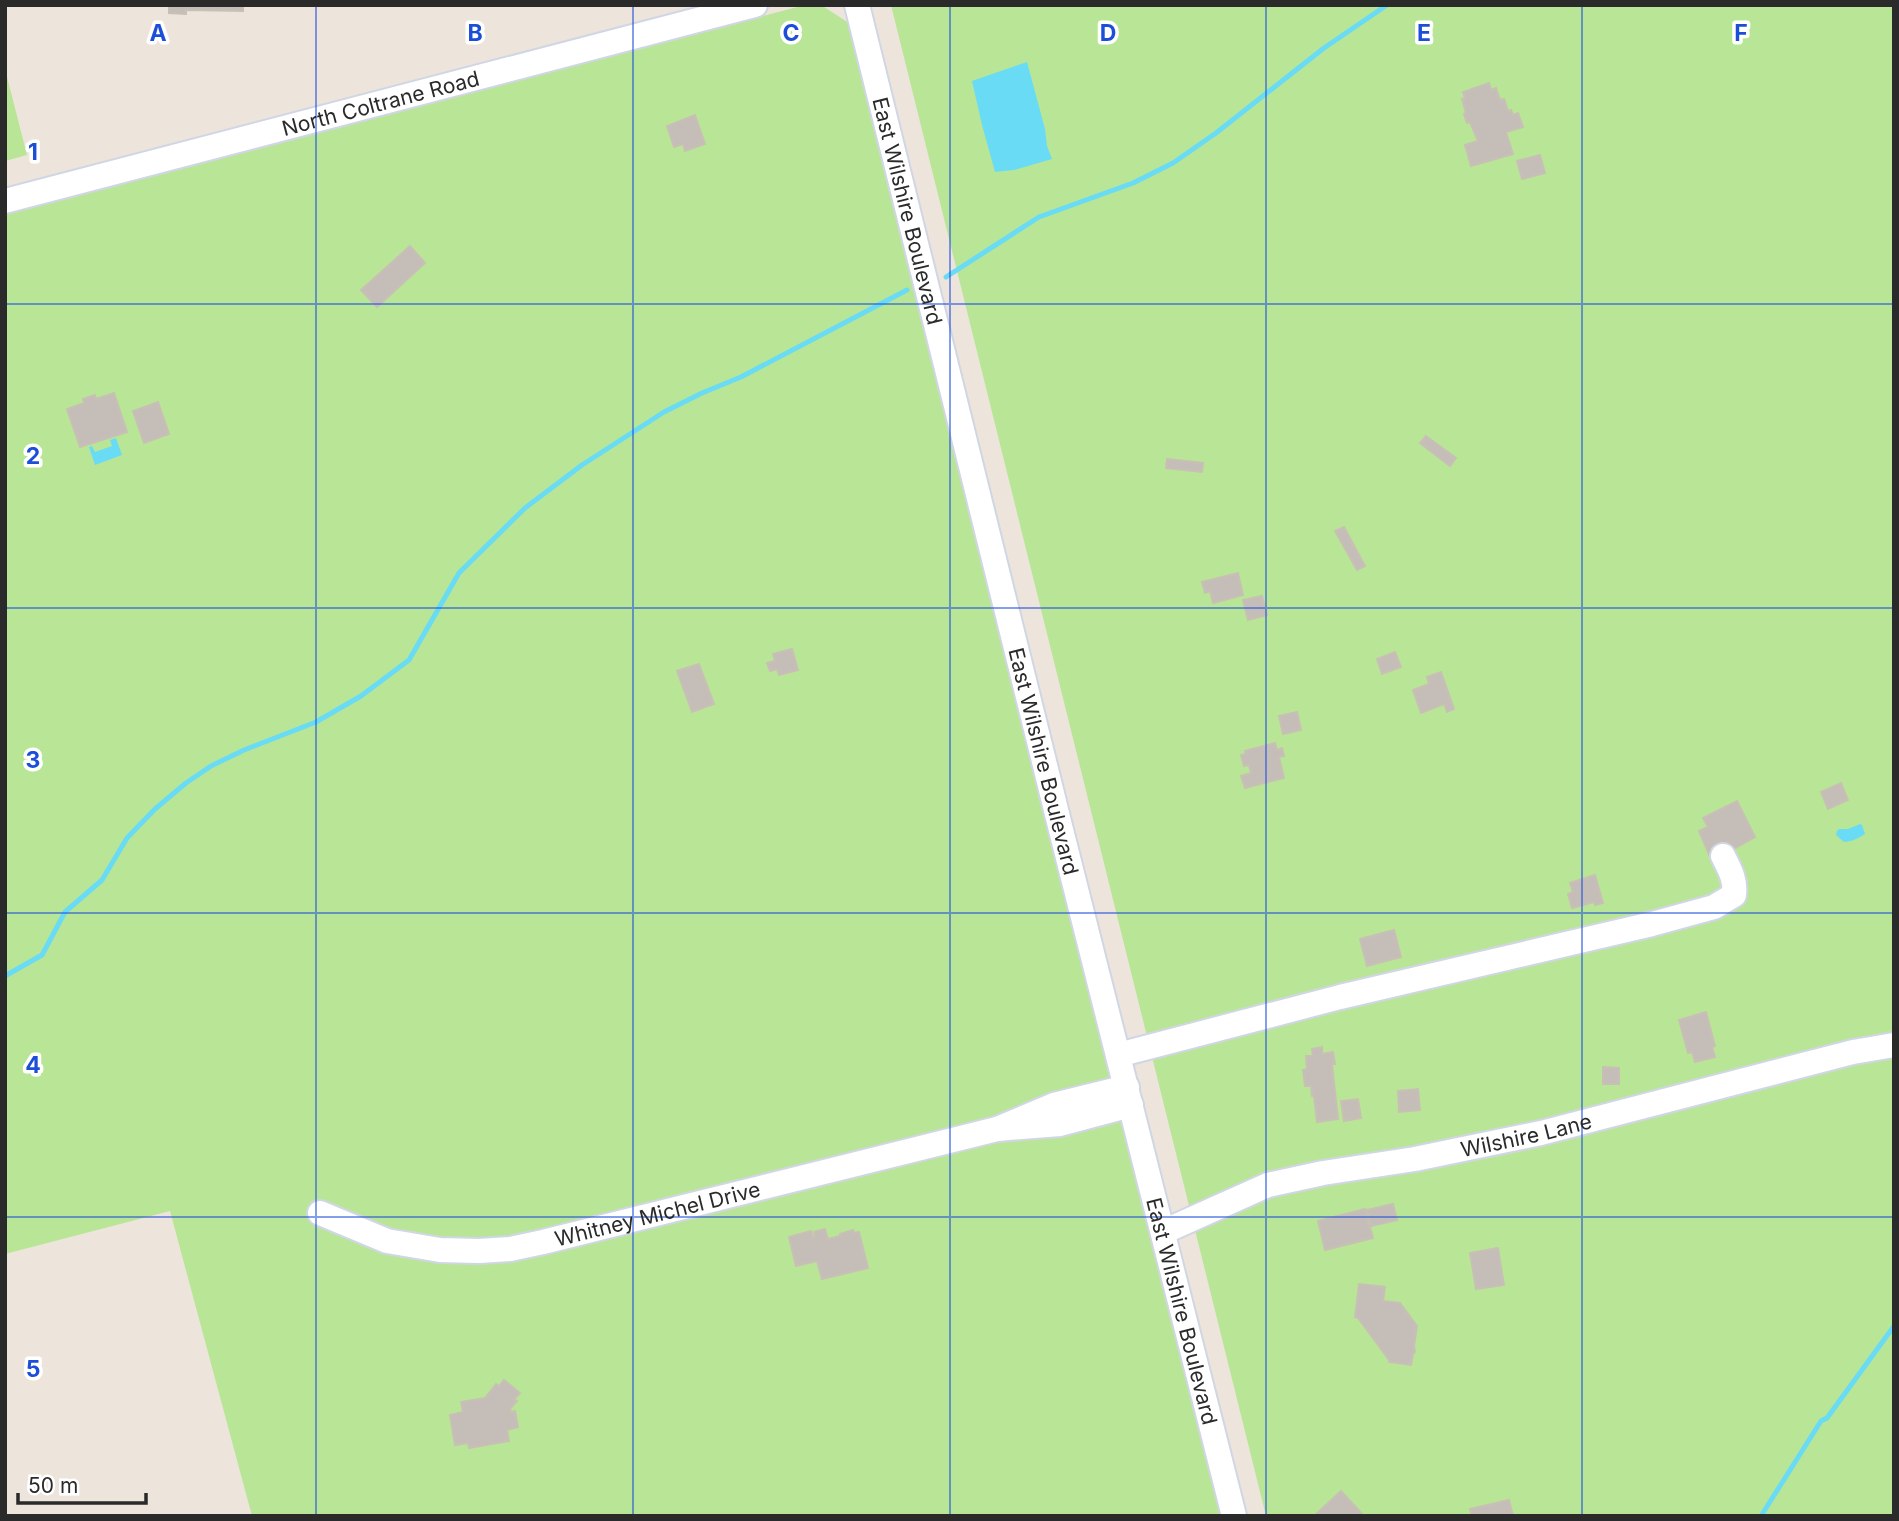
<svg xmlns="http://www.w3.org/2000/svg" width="1899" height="1521" font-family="Inter,sans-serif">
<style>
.green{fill:#b8e696}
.water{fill:#6adbf4}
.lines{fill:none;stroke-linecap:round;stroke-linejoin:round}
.stream{stroke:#6adbf4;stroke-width:5}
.building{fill:#c5beb8;stroke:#c9c0b5;stroke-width:2}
.minor-casing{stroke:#d1d6e4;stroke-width:28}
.minor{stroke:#fff;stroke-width:24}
.grid{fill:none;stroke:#1d4ed8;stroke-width:2;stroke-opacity:0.55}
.labels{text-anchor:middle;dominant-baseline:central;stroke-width:7;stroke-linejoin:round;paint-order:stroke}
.street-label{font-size:21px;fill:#2a2a2a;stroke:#fff}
.grid-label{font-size:23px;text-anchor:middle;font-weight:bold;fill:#1d4ed8;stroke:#fff;stroke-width:7;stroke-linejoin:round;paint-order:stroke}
</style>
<rect width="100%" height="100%" fill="#ede4dc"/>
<path class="green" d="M805,5H821L852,25L1224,1516H252L170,1211L5,1254V212Z
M891,5H1894V1516H1266Z
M5,69L27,155L5,161Z"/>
<path class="water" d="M1027,62L1045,129L1047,146L1052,159L1014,170L995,172L982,125L972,81Z
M116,438L122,455L95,465L89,447L92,446L95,452L112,446L110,440Z
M1860,824L1862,825L1865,834C1859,838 1851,842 1844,842L1836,835L1837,831L1839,829H1848Z"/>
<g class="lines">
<path class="stream" d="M946,277L1039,217L1133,183L1173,163L1216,133L1324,48L1387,5
M5,976L42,955L65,912L102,880L127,838L155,809L186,783L211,766L244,750L316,722L361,696L409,660L459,573L525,508L582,465L664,412L702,393L741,377L907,290
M1761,1516L1821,1421L1827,1418L1894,1326"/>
</g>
<path class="building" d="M169,5H243V11L186,10V14L169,13Z
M1489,83L1491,90L1496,88L1500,100L1504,99L1508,111L1511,110L1513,115L1518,113L1523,127L1506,132L1513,154L1471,166L1465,145L1478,141L1470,122L1467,123L1464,114L1466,113L1462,99L1465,98L1463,92Z
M695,115L705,144L685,151L683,144L674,147L667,126Z
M1540,155L1545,173L1522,179L1517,161Z
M410,246L425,263L377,307L361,290Z
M114,393L127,432L80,447L67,409L84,403L83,399L95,395L96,399Z
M158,402L169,434L144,443L133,411Z
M1426,436L1456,458L1450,466L1420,443Z
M1167,459L1203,463L1202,472L1166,468Z
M1344,527L1365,566L1357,570L1335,531Z
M1238,573L1243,595L1213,603L1210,591L1205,593L1202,582Z
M1262,596L1267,615L1248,620L1243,600Z
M792,649L798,670L779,675L777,669L770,671L767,663L775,661L773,654Z
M1395,652L1401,667L1382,674L1377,659Z
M699,664L714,704L692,712L677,671Z
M1441,672L1454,709L1447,712L1444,704L1421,713L1413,690L1429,684L1427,677Z
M1297,712L1301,730L1283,734L1279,716Z
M1275,743L1277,750L1282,748L1284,756L1279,757L1284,778L1245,788L1241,776L1251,773L1249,765L1244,766L1241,755L1246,754L1245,751Z
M1841,783L1848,800L1828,809L1821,792Z
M1737,801L1755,837L1712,861L1699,831L1708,827L1703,818Z
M1595,875L1603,903L1595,905L1594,902L1572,908L1568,894L1573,892L1570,883Z
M1394,930L1401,957L1367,966L1360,939Z
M1706,1012L1715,1046L1712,1047L1715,1057L1695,1062L1692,1052L1688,1053L1679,1020Z
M1322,1047V1054L1333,1052L1335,1064H1332L1338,1119L1317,1122L1314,1096H1312L1311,1086H1305L1303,1070L1307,1069L1306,1056H1313L1312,1049Z
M1603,1067L1619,1068V1084H1603Z
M1418,1089L1420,1110L1399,1112L1398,1091Z
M1358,1099L1361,1118L1344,1121L1341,1101Z
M1393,1204L1397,1220L1371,1226L1367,1210Z
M1365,1209L1373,1238L1325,1250L1318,1221Z
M825,1229L828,1239L840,1236V1234L853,1230L854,1233L859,1232L868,1268L822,1279L817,1261L796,1266L789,1237L811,1231L813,1238L815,1237L814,1232Z
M1498,1248L1504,1285L1476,1289L1470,1253Z
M1359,1284L1385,1287L1383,1301L1400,1303L1417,1326L1414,1346L1415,1352L1413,1354L1411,1365L1389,1362V1360L1358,1318L1355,1317Z
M504,1380L520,1393L514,1399L517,1401L510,1409L511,1412L515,1411L518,1427L507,1430L509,1441L469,1448L468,1443L455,1445L450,1415L463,1412L461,1402L485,1398L496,1384L499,1386Z
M1341,1491L1364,1516H1314Z
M1509,1500L1513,1516H1472L1470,1509Z"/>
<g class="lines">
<g class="minor-casing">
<g id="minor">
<path id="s1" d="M857,5L1058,818L1234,1516"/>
<path id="s2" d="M5,201L755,5"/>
<path d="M1118,1055L1340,997L1652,924L1714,907L1734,895C1736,880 1730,870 1723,856"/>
<path d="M1127,1087L1054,1105L997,1129L1060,1124L1131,1105"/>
<path id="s3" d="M320,1213L387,1241L440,1250L479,1251L510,1249L543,1242L997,1129"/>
<path id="s4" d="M1163,1232L1268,1185L1323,1173L1415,1159L1541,1133L1853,1052L1894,1045"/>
</g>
</g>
<use href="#minor" class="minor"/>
</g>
<path class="grid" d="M316,5V1516M633,5V1516M950,5V1516M1266,5V1516M1582,5V1516M5,304H1894M5,608H1894M5,913H1894M5,1217H1894"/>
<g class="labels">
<g class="street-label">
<text stroke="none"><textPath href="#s2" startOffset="388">North Coltrane Road</textPath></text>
<text stroke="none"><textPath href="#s1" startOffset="212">East Wilshire Boulevard</textPath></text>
<text stroke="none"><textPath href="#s1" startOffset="779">East Wilshire Boulevard</textPath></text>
<text stroke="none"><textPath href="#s4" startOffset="378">Wilshire Lane</textPath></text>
<text stroke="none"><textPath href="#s3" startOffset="348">Whitney Michel Drive</textPath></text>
<text stroke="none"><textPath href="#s1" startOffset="1346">East Wilshire Boulevard</textPath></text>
</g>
</g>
<g class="grid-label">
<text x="158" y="41">A</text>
<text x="475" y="41">B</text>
<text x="791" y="41">C</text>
<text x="1108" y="41">D</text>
<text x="1424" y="41">E</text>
<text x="1741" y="41">F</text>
<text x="33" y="160">1</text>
<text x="33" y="464">2</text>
<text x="33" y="768">3</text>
<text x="33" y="1073">4</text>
<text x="33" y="1377">5</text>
</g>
<rect width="1899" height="1521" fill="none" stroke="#2a2a2a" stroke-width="14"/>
<path d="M18 1493v10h128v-10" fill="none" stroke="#2a2a2a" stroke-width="3.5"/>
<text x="28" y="1493" font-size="21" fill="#2a2a2a" stroke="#ffffff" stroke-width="5" paint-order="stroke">50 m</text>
</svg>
